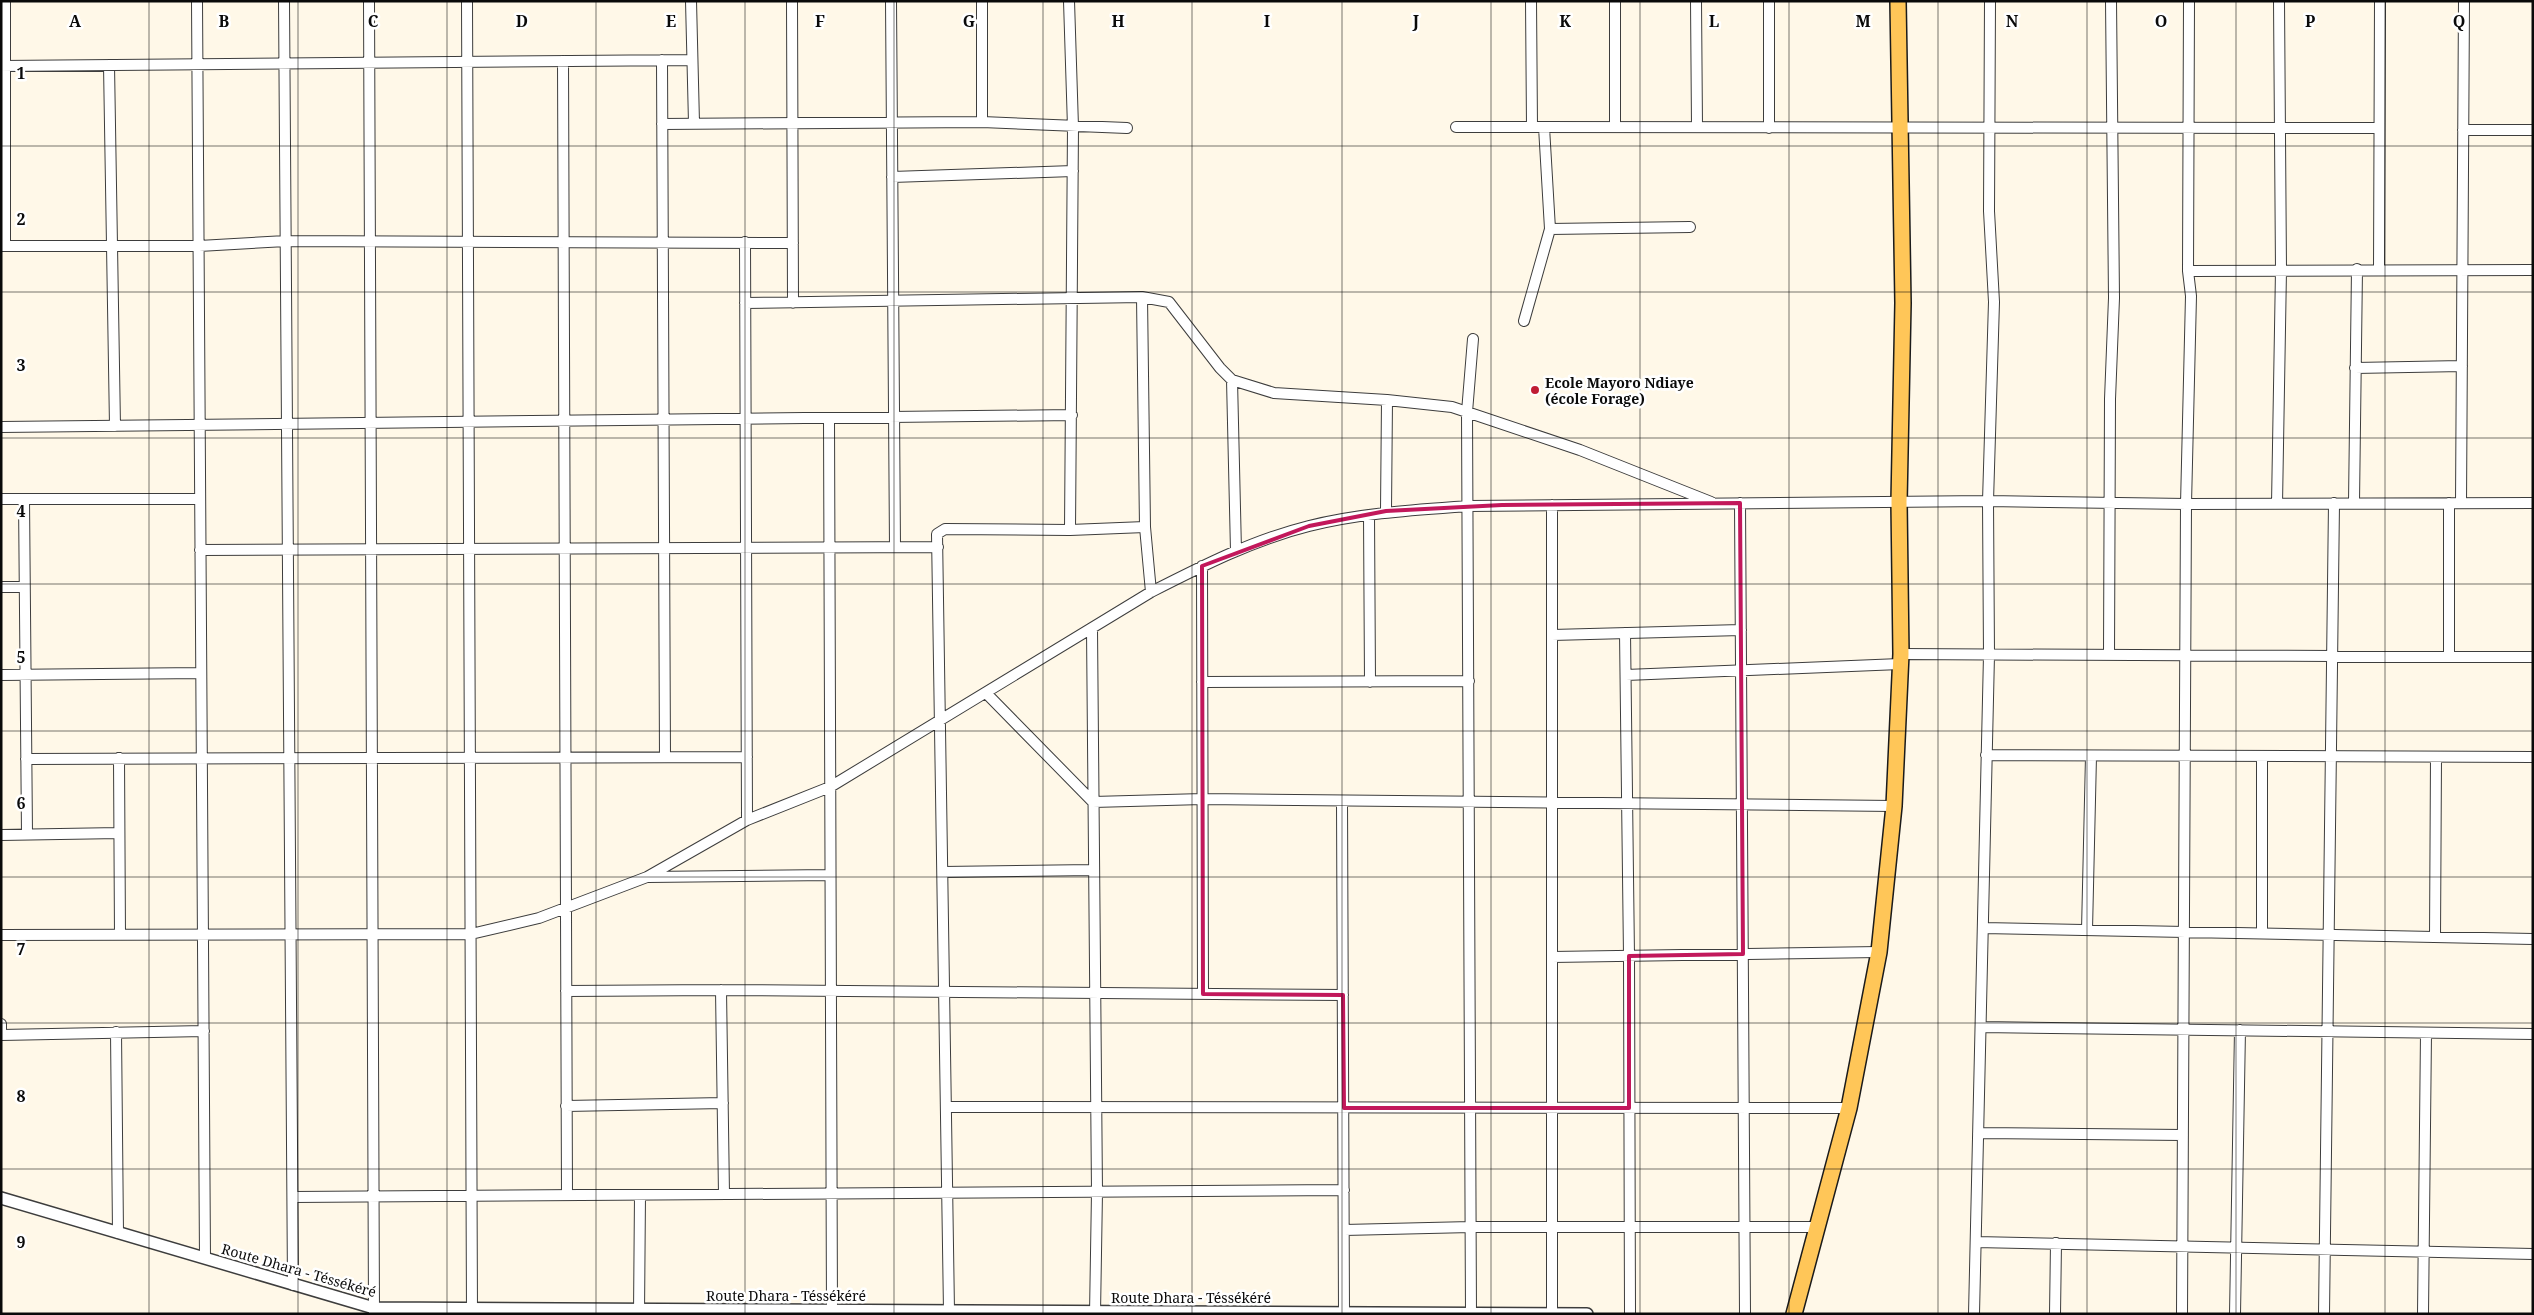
<svg xmlns="http://www.w3.org/2000/svg" width="2534" height="1315" font-family="'Noto Serif',serif">
<style>
.lines{fill:none;stroke-linecap:round;stroke-linejoin:round}
.minor-casing{stroke:#3d3d3d;stroke-width:12}
.tertiary-casing{stroke:#3d3d3d;stroke-width:14}
.primary-casing{stroke:#1b1b1b;stroke-width:18}
.minor{stroke:#fff;stroke-width:10}
.tertiary{stroke:#fff;stroke-width:11}
.primary{stroke:#ffc658;stroke-width:15}
.marked{fill:none;stroke:#c2185b;stroke-width:4;stroke-linejoin:round}
.grid{fill:none;stroke:#0a0a0a;stroke-width:1;stroke-opacity:0.55}
.poi-dot{fill:#c01d34;stroke:#fff;stroke-width:2}
.labels{text-anchor:middle;dominant-baseline:central;stroke-width:5;stroke-linejoin:round;paint-order:stroke}
.poi-label{font-size:14px;font-weight:bold;fill:#0a0a0a;stroke:#fff;text-anchor:start}
.street-label{font-size:14px;fill:#0a0a0a;stroke:#fff}
.grid-label{font-size:16px;text-anchor:middle;font-weight:bold;fill:#0a0a0a;stroke:#fff;stroke-width:5;stroke-linejoin:round;paint-order:stroke}
</style>
<rect width="100%" height="100%" fill="#fff8e8"/>
<g class="lines">
<g class="minor-casing">
<path id="minor" d="M197,1L205,1258
M284,1L293,1285
M369,1L374,1314
M467,1L472,1314
M691,1L694,123
M792,1L793,303
M891,1L895,547
M982,1V122
M1069,1L1073,127L1070,530
M1531,1L1532,127
M1615,1V127
M1696,1L1697,127
M1769,1V128
M662,60L665,757
M563,61L567,1195
M109,65L115,426
M1,66L692,60
M662,124L982,122L1127,128
M1456,127L2379,128
M2463,130H2533
M892,177L1073,171
M1550,229L1690,227
M745,242L747,820
M1,246H199L286,241L793,243
M5,246V1
M2379,269L2380,1
M2188,271L2533,270
M1142,297L1145,527L1151,592
M745,303L1142,297L1169,302L1220,368L1232,380L1274,393L1387,400L1452,407L1580,450L1711,502
M1524,321L1550,229L1544,127
M2355,368L2462,366
M1232,380L1236,551
M829,418L832,1314
M1,427L1072,415
M1,499H200
M24,499L27,834
M2354,502L2357,269
M1740,503L1745,1314
M2461,503L2464,1
M2277,504L2281,270L2279,1
M1552,505V1314
M1386,511L1387,400
M1369,515L1370,682
M200,550L938,547
M1202,566L1203,994
M1,587H24
M1092,629L1097,1192L1095,1314
M1625,633L1629,956L1630,1314
M1552,635L1741,630
M1901,654L2533,657
M2109,655L2110,399L2114,298L2111,1
M2449,656V503
M1,675L201,673
M1626,675L1900,664
M1202,682L1469,681
M986,693L1093,802L1203,799L1894,806
M1986,755L2533,757
M119,758L120,935
M26,759L747,757
M1342,801L1344,1314
M1,835L119,833
M943,872L1093,870
M648,877L830,875
M1983,928L2533,939
M2087,930L2091,756
M2262,933V756
M1,935L471,934L539,918L647,877L747,820L830,787L1151,592C1202,566 1253,540 1309,526C1361,513 1414,510 1468,506L1988,501L2186,504L2533,503
M2435,937L2436,757
M1552,957L1879,952
M721,990L724,1194
M566,991L721,990L1343,995
M1,1024V1035
M1981,1027L2533,1034
M116,1032L118,1233
M1,1035L204,1031
M566,1106L723,1103
M946,1107L1849,1108
M1978,1133L2183,1135
M293,1197L1344,1190
M1344,1230L1471,1227H1818
M1976,1242L2533,1254
M949,1311L937,534L945,529L1070,530L1145,527
M639,1314L640,1195
M1471,1314L1467,412L1473,339
M1974,1314L1989,655L1988,501L1994,302L1989,211L1990,1
M2055,1314L2056,1243
M2182,1314L2186,504L2191,296L2188,271L2189,1
M2235,1314L2240,1030
M2324,1314L2334,503
M2423,1314L2426,1033"/>
</g>
<g class="tertiary-casing">
<path id="tertiary" d="M1,1198L374,1308L1587,1314"/>
</g>
<g class="primary-casing">
<path id="primary" d="M1794,1314L1849,1108L1879,952L1894,806L1901,654L1899,502L1903,303L1898,1"/>
</g>
<use href="#minor" class="minor"/>
<use href="#tertiary" class="tertiary"/>
<use href="#primary" class="primary"/>
</g>
<path class="marked" d="M1740,503L1743,954L1629,956V1108H1344L1343,995L1203,994L1202,566L1309,526L1386,511L1502,505Z"/>
<path class="grid" d="M149,1V1314M298,1V1314M447,1V1314M596,1V1314M745,1V1314M894,1V1314M1043,1V1314M1192,1V1314M1342,1V1314M1491,1V1314M1640,1V1314M1789,1V1314M1938,1V1314M2087,1V1314M2236,1V1314M2385,1V1314M1,146H2533M1,292H2533M1,438H2533M1,584H2533M1,731H2533M1,877H2533M1,1023H2533M1,1169H2533"/>
<circle class="poi-dot" cx="1535" cy="390" r="5"/>
<g class="labels">
<g class="poi-label">
<text x="1545" y="382">Ecole Mayoro Ndiaye<tspan x="1545" dy="16">(école Forage)</tspan></text>
</g>
<g class="street-label">
<text transform="translate(299 1270) rotate(16)">Route Dhara - Téssékéré</text>
<text x="786" y="1295">Route Dhara - Téssékéré</text>
<text x="1191" y="1297">Route Dhara - Téssékéré</text>
</g>
</g>
<g class="grid-label">
<text x="75" y="27">A</text>
<text x="224" y="27">B</text>
<text x="373" y="27">C</text>
<text x="522" y="27">D</text>
<text x="671" y="27">E</text>
<text x="820" y="27">F</text>
<text x="969" y="27">G</text>
<text x="1118" y="27">H</text>
<text x="1267" y="27">I</text>
<text x="1416" y="27">J</text>
<text x="1565" y="27">K</text>
<text x="1714" y="27">L</text>
<text x="1863" y="27">M</text>
<text x="2012" y="27">N</text>
<text x="2161" y="27">O</text>
<text x="2310" y="27">P</text>
<text x="2459" y="27">Q</text>
<text x="21" y="79">1</text>
<text x="21" y="225">2</text>
<text x="21" y="371">3</text>
<text x="21" y="517">4</text>
<text x="21" y="663">5</text>
<text x="21" y="809">6</text>
<text x="21" y="955">7</text>
<text x="21" y="1102">8</text>
<text x="21" y="1248">9</text>
</g>
<rect width="2534" height="1315" fill="none" stroke="#0a0a0a" stroke-width="5"/>
</svg>
